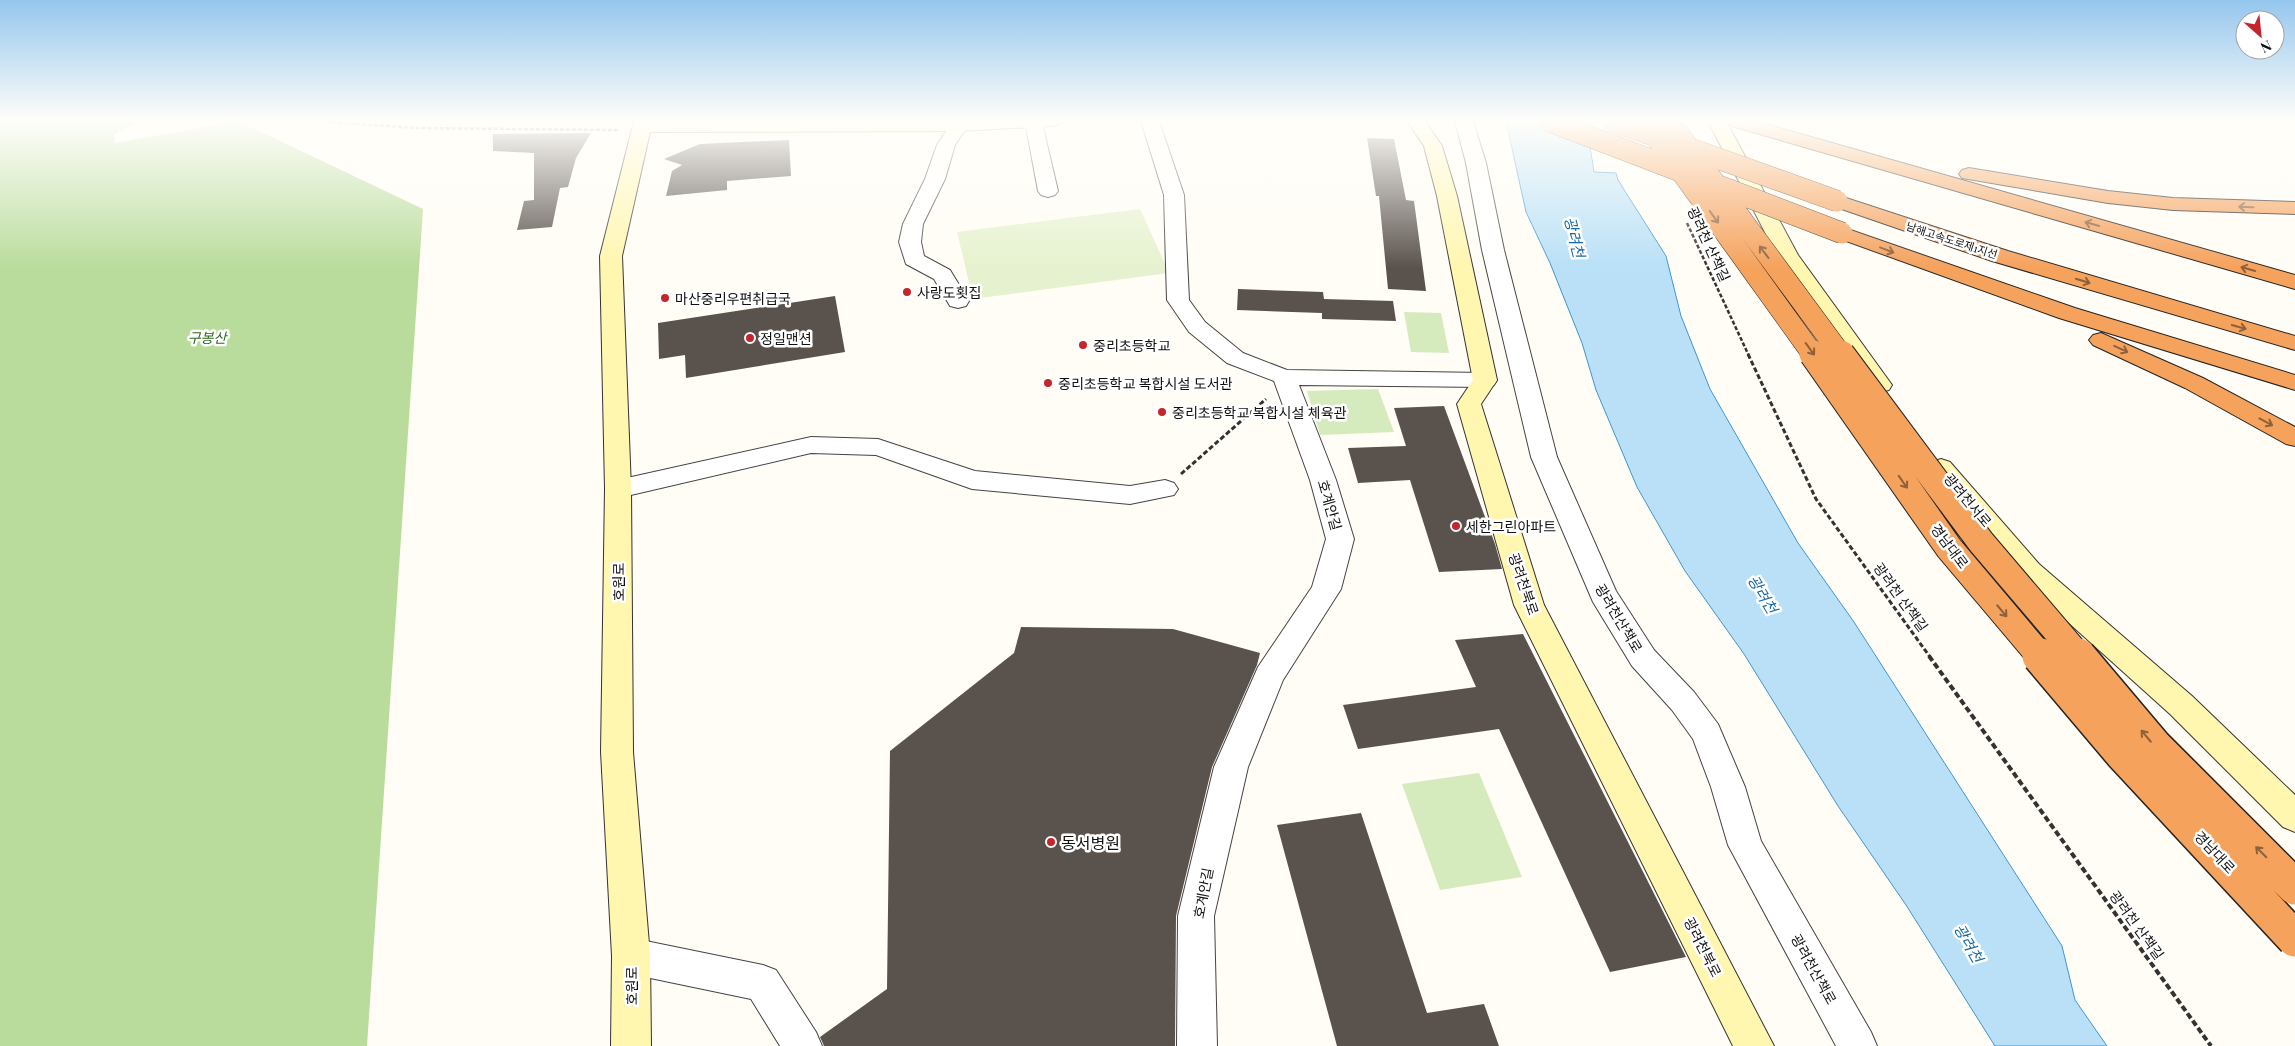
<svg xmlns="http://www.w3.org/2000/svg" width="2295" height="1046" font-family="'Playfair Display','Noto Sans KR',serif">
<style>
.green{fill:#d5ebbd}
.forest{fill:#b9dc9c}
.pitch{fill:#e6f2cf}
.water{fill:#b9e0f7;stroke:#3f96cf}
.building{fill:#5a524d}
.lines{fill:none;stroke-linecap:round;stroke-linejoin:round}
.street-casing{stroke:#444;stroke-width:2}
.secondary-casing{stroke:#333;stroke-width:2}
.highway-casing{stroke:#222;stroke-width:2}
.path-far2{stroke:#333;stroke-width:2.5;stroke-dasharray:4 2;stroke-linecap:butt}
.path-far1{stroke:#333;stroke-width:3;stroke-dasharray:5 2.5;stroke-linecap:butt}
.path{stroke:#333;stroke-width:4;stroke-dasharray:6 3;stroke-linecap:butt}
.street{fill:#fff;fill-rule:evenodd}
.secondary{fill:#fff6b0;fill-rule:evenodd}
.highway{fill:#f5a25d;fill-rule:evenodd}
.highway-bridge-far2-casing{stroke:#222;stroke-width:22;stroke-linecap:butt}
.highway-bridge-far1-casing{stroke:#222;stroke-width:29;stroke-linecap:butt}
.highway-bridge-casing{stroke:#222;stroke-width:38;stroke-linecap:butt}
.highway-bridge-far2{stroke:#f5a25d;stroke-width:21}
.highway-bridge-far1{stroke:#f5a25d;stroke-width:27}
.highway-bridge{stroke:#f5a25d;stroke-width:35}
.oneway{stroke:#8e613b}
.poi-dot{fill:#c4262e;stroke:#fff;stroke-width:2}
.labels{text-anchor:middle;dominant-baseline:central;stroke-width:5;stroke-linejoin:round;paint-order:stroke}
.far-street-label{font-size:11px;fill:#111;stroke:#fff}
.street-label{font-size:14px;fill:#111;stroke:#fff}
.poi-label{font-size:14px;fill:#111;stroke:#fff;text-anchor:start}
.park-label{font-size:14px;font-style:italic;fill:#2f6b1f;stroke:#fff}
.water-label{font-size:15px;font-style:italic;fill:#1768a6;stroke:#fff}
.near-poi-label{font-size:16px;fill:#111;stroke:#fff;text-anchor:start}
</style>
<rect width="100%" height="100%" fill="#fffdf5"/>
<path class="green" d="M1404,312L1441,313L1449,353L1411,352Z
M1378,389L1394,432L1320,435L1307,391Z
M1479,773L1522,877L1440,890L1402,784Z"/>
<path class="forest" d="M0,121H140L114,134L115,143L238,121L423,209L367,1046H0Z"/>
<path class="pitch" d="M1140,209L1169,273L973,299L957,232Z"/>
<path class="water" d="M1506,121H1586L1594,172L1616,173L1618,180L1666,256L1681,316L1710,389L1798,543L1854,622L2062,946L2075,1000L2107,1046H1995L1906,905L1838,806L1744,654L1685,571L1637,487L1596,390L1582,343L1550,263L1526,212Z"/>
<path class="building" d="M591,133L576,158L568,187L560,188L552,227L517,230L524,201L534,200V153L493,151V134Z
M1367,138L1394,139L1406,200L1414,201L1426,291L1388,289L1379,196H1376Z
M789,140L791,176L727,181V190L666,196L672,171L682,165L664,159L700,144Z
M1238,289L1323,292L1324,299L1393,301L1396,321L1322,319V313L1237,310Z
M835,296L845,352L686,378L685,355L659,359L658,323Z
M1444,406L1495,544L1502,569L1439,572L1410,480L1358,483L1348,448L1406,446L1394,408Z
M1021,627L1173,629L1260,653L1257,665L1212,767L1176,916L1175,1046H824L820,1037L887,989L890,751L1014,653Z
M1523,634L1686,957L1610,972L1499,729L1358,749L1343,705L1476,687L1455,640Z
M1361,813L1427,1013L1484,1004L1499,1046H1337L1277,825Z"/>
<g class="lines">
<g class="street-casing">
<path id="street" d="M953,121H971L955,145L945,179L923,224L921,242L924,256L950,270L969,301L966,306L958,308L950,306L934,279L906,264L899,242L903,224L925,179L937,145Z
M1025,121L1042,123L1058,191L1055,195L1048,197L1041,195L1038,191Z
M1141,121H1159L1184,195L1189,300L1205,322L1243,353L1287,370L1485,373L1494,375L1497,380L1494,385L1485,387L1299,385L1336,480L1354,539L1341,589L1283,680L1248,767L1214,916L1217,1046H1177L1178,916L1214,767L1258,667L1312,587L1326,539L1310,480L1274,381L1227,363L1189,332L1167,300L1164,195Z
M1455,121H1473L1486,163L1504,250L1557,457L1616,591L1654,650L1694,692L1718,724L1745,787L1761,841L1871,1032L1877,1046H1836L1728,845L1711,787L1693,739L1672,710L1632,666L1593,602L1531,457L1482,250L1466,163Z
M811,437L878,439L975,471L1130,486L1165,480L1174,483L1178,489L1174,495L1130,504L972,489L876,455L811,453L618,498L609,495L605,489L609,483L618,480Z
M631,938L763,965L776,970L816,1032L822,1046H780L751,999L631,974L618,968L612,956L618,944Z"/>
</g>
<g class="secondary-casing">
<path id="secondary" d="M634,121H1061L1058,125L1052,126L960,131L650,132L622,256L631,489L633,752L650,956L651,1046H611L612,956L601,752L605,489L600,256Z
M1407,121H1425L1442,146L1457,196L1497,380L1481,404L1544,605L1774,1046H1733L1514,605L1457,404L1473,380L1437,196L1424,146Z
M1708,121H1726L1798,255L1892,385L1889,390L1880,392L1871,390L1777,256Z
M1941,459L1950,462L2039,564L2192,696L2295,795V832L2283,827L2170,714L2019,578L1932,474L1928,468L1932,462Z"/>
</g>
<g class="highway-casing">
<path id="highway" d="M1725,121H1755L2295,275V289L1728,125Z
M1969,168L2108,191L2173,198L2295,202V214L2173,210L2108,203L1962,178L1959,174L1962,170Z
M1837,195L2008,251L2295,336V350L1992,261L1830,205L1827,201L1830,197Z
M1842,227L2075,308L2295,375V390L2059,318L1835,237L1832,233L1835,229Z
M2101,333L2203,378L2295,427V446L2286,444L2185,388L2093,345L2089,340L2093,335Z"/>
</g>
<path class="path-far2" d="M314,121L418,128L620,130
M1687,223L1749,356"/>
<path class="path-far1" d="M1748,354L1816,499L1930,657
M1181,474L1266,399"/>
<path class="path" d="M1929,656L2211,1046"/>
<use href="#street" class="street"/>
<use href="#secondary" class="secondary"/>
<use href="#highway" class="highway"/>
<g class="highway-bridge-far2-casing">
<path id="highway-bridge-far2" d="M1549,121L1842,233
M1613,121L1837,201
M1645,121L1814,356
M1669,121L1842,356"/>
</g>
<g class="highway-bridge-far1-casing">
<path id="highway-bridge-far1" d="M1813,354L1949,548L2041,657
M1841,354L1981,542L2079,657"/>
</g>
<g class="highway-bridge-casing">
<path id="highway-bridge" d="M2040,656L2122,753L2295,939
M2078,656L2154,746L2295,887"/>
</g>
<use href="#highway-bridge-far2" class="highway-bridge-far2"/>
<use href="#highway-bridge-far1" class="highway-bridge-far1"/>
<use href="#highway-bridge" class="highway-bridge"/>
</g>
<defs><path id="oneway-shaft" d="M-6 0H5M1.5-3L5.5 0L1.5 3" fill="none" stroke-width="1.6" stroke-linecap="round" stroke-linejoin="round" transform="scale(1.25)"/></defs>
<g class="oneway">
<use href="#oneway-shaft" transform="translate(2246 207) rotate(-178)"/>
<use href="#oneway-shaft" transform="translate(1714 217) rotate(54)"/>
<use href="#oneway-shaft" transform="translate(2092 224) rotate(-164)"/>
<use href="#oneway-shaft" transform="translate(1887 250) rotate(21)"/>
<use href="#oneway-shaft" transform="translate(1764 252) rotate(-127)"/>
<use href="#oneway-shaft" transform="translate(2248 269) rotate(-164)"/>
<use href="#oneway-shaft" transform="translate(2083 281) rotate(17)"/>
<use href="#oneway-shaft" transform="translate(2239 327) rotate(16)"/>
<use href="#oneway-shaft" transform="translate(1810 349) rotate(54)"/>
<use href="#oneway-shaft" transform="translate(2121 349) rotate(25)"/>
<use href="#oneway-shaft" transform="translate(2266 422) rotate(28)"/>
<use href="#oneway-shaft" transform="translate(1903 482) rotate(55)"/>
<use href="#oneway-shaft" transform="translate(2002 611) rotate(50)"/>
<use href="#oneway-shaft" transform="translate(2146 736) rotate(-130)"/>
<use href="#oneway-shaft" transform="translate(2261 852) rotate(-135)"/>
</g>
<linearGradient id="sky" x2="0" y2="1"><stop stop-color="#95c6ee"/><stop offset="0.45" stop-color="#fffefa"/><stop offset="1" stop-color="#fffefa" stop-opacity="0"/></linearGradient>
<rect width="2295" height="268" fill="url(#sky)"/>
<g class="poi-dot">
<circle cx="907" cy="292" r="5"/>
<circle cx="665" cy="298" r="5"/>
<circle cx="750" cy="338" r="5"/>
<circle cx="1083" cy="345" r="5"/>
<circle cx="1048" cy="383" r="5"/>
<circle cx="1162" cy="412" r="5"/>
<circle cx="1456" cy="526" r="5"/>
<circle cx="1051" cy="842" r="5"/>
</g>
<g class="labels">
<g class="far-street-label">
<text transform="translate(1952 240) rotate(18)">남해고속도로제1지선</text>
</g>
<g class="street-label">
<text transform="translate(1709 244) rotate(65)">광려천 산책길</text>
<text transform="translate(1968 500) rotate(50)">광려천서로</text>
<text transform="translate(1330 505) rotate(74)">호계안길</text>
<text transform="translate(1950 546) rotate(53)">경남대로</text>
<text transform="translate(618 582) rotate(-90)">호원로</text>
<text transform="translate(1524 584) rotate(71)">광려천북로</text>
<text transform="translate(1901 597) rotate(54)">광려천 산책길</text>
<text transform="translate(1619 618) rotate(59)">광려천산책로</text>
<text transform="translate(2215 852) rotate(47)">경남대로</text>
<text transform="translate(1203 893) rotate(-79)">호계안길</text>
<text transform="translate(2137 925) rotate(54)">광려천 산책길</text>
<text transform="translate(1703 947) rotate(63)">광려천북로</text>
<text transform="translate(1814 969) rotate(61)">광려천산책로</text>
<text transform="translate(631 986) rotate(-90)">호원로</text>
</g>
<g class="poi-label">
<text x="917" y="292">사랑도횟집</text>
<text x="675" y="298">마산중리우편취급국</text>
<text x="760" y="338">정일맨션</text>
<text x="1093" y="345">중리초등학교</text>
<text x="1058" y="383">중리초등학교 복합시설 도서관</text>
<text x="1172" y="412">중리초등학교 복합시설 체육관</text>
<text x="1466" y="526">세한그린아파트</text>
</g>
<g class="park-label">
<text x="207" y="337">구봉산</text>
</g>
<g class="water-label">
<text transform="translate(1575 237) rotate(76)">광려천</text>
<text transform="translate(1763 594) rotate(59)">광려천</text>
<text transform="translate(1969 943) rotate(60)">광려천</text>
</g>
<g class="near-poi-label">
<text x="1061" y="842">동서병원</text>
</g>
</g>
<g transform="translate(2260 35) rotate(153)"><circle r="24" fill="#ffffff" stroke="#a0a0a0"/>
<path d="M0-4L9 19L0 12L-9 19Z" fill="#c4262e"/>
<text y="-8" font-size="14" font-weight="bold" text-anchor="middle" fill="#111111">N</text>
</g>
</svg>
